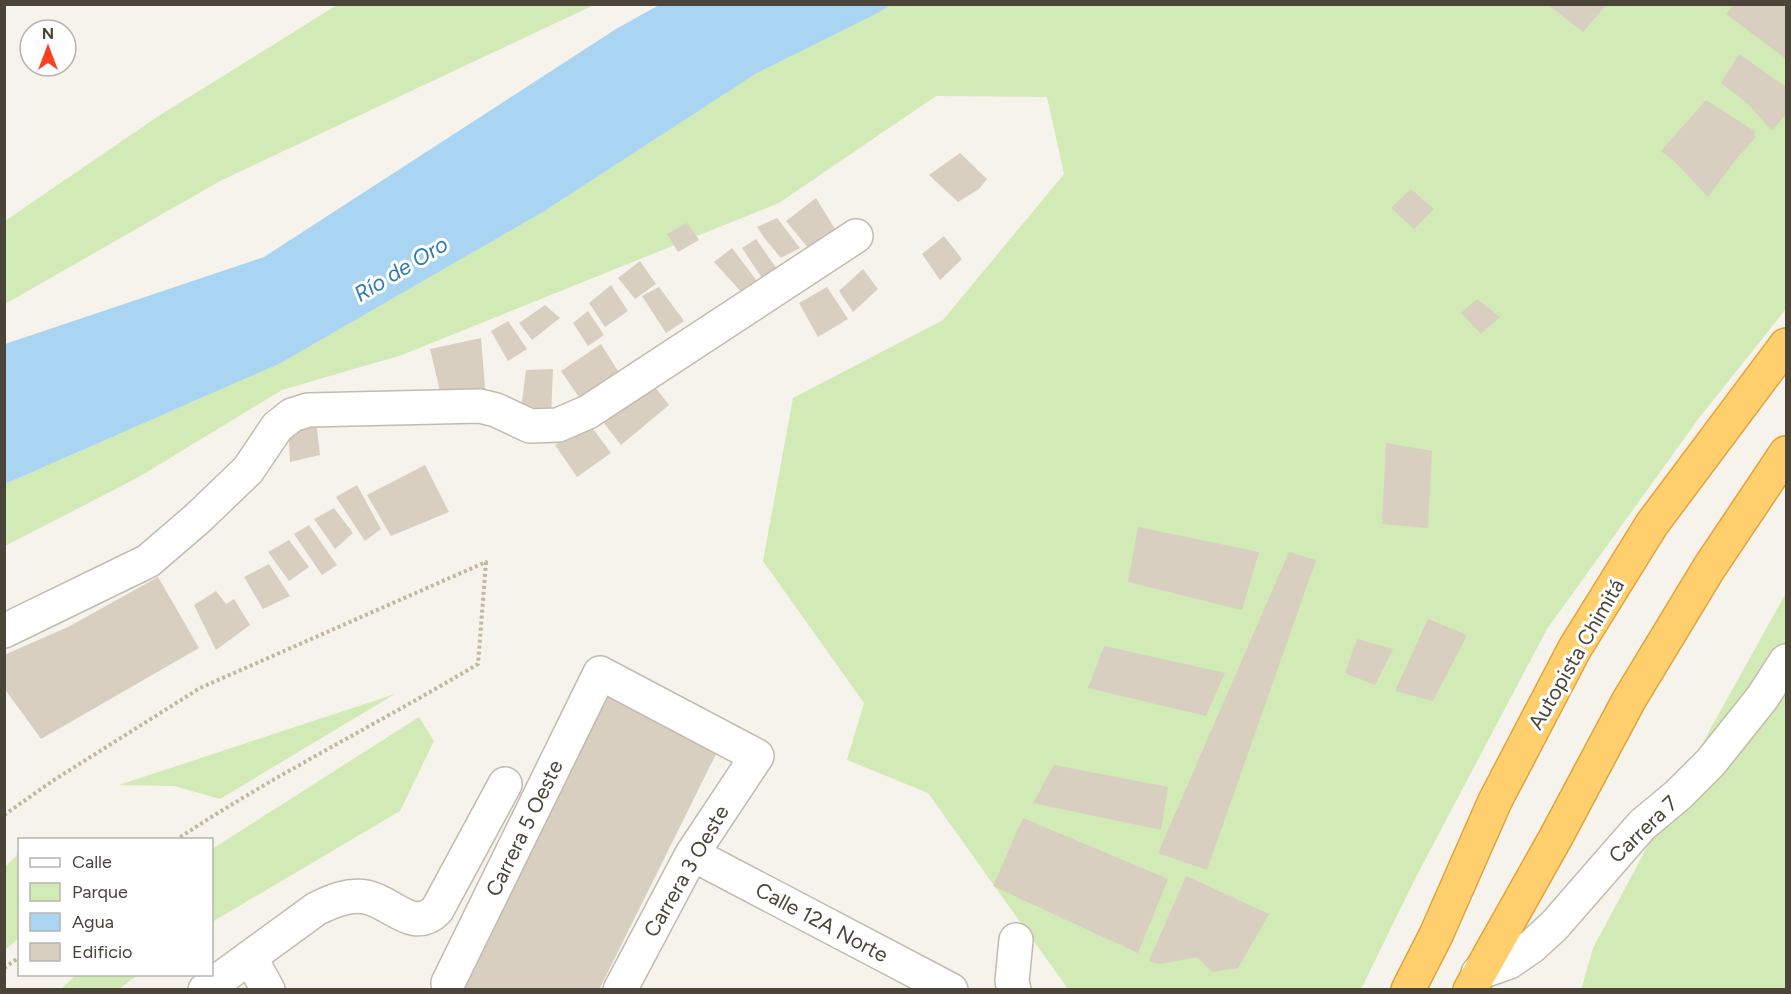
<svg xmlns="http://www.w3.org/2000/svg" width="1791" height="994" font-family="Figtree,sans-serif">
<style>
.green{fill:#d2eab5}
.water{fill:#a9d4f2}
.building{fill:#d8cfc1}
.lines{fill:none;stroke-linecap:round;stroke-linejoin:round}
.minor-casing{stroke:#c2bbae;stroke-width:36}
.highway-casing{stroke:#e0a43c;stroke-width:36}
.path{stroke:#c4b79f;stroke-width:4;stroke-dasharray:3 3;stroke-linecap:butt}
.minor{stroke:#fff;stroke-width:33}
.highway{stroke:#ffcf6e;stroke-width:33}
.labels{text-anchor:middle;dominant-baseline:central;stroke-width:6;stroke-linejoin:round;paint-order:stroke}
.street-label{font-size:21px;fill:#4b4439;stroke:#fff}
.water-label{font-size:22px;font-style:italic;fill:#2e7ab2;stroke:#fff}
</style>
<rect width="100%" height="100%" fill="#f6f3ec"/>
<path class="green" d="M337,5H594L220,181L5,304V221L157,117Z
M891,5H1786V309L1699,418L1547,629L1416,877L1361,989H1068L928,793L847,760L864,703L763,561L793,398L943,320L1064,174L1047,97L936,96L779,203L402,355L282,390L137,478L5,546V484L279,364L543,212L757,73L874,15Z
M1786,593V989L1581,990L1593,948L1712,726Z
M395,694L220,799L174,786L119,785Z
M419,717L434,741L400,811L212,922V849Z
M19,853V938L5,950V867Z
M77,974H138V975L119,989H61Z"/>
<path class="water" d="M659,5H891L874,15L757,73L543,212L279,364L5,484V344L264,257L616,29Z"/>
<path class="building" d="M1547,4H1607L1583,32Z
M1734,4H1786V59L1726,14Z
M1739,54L1786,87V114L1772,131L1748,104L1721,83Z
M1706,100L1756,132L1754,135L1756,137L1737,158L1708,197L1674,161L1661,151Z
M960,153L987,179L979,189L958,202L929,175Z
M1411,189L1434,209L1414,229L1391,208Z
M816,198L838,234L809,249L786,221Z
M777,218L800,248L781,258L765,239L757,227Z
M687,223L699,240L678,252L667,234Z
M944,236L962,259L940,280L922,254Z
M756,239L777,269L762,278L742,248Z
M732,248L760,285L744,295L714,262Z
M640,261L656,284L635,299L618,278Z
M863,269L878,289L853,312L839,291Z
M611,285L628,311L605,327L589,303Z
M659,287L684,321L666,333L642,296Z
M827,287L848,319L818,337L799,303Z
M1477,299L1500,317L1481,334L1461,313Z
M545,305L560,318L532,340L519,323Z
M588,311L604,335L588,346L573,323Z
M508,321L527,349L508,361L491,331Z
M481,338L486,399L442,400L430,349Z
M601,344L623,379L583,403L561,371Z
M553,369L551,418L520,417L526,370Z
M651,382L669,405L621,445L600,418Z
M316,421L320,455L290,462L288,426Z
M588,422L611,453L577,477L555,445Z
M1386,443L1432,451L1428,528L1382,524Z
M425,465L449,512L391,536L367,495Z
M357,485L381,529L365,541L336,497Z
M334,508L353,533L335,549L314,519Z
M309,525L337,565L322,575L294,534Z
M1138,527L1259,552L1242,610L1128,582Z
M289,540L309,567L289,581L268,552Z
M1289,552L1316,560L1207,870L1158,853Z
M269,564L290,596L263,609L244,577Z
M158,577L199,648L41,739L4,688V655L68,627Z
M216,591L226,604L234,599L250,625L216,650L194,605Z
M1428,619L1467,635L1433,701L1395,691Z
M1357,639L1393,649L1375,685L1345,673Z
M1104,646L1225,673L1206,716L1088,688Z
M603,693L719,748L599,990H463L458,986Z
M1054,765L1168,787L1161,830L1033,803Z
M1023,818L1168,879L1138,953L993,886Z
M1186,876L1269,914L1238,968L1212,972L1197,957L1160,964L1149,961Z"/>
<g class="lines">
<g class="minor-casing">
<path id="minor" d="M4,631L148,561L198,518L248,470L277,427L292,415L308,410L480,406L496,410L530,426L558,425L588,412L856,236
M692,854L951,990
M250,957L268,990
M1478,973L1509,962L1531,947L1554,926L1642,825L1678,795L1711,762L1762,698L1786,661
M448,983L600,673L757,756L692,854L620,990
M205,990L316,909C332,901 348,894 366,897C392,902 413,934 437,910L505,784
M1014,990L1012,981L1016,940"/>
</g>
<g class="highway-casing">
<path id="highway" d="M1408,990L1436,935L1495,801L1575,648L1652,524L1786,345
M1470,990L1556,837L1629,700L1709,568L1786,453"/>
</g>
<path class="path" d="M4,815L54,780L200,688L486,562L478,664C378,724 273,775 176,840
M4,968L20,957"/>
<use href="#minor" class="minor"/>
<use href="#highway" class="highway"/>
</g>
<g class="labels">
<g class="street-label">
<text transform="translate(1576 654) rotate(-60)">Autopista Chimitá</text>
<text transform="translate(524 828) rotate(-64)">Carrera 5 Oeste</text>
<text transform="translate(1643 829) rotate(-44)">Carrera 7</text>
<text transform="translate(686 871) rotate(-60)">Carrera 3 Oeste</text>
<text transform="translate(822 922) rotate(28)">Calle 12A Norte</text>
</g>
<g class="water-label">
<text transform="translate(401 269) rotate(-31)">Río de Oro</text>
</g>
</g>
<rect width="1791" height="994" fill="none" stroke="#4b4439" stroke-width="12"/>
<rect x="18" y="838" width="195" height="138" fill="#ffffff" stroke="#b7b4b0" stroke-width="1.5"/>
<rect x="30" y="858" width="30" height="9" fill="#ffffff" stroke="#b7b4b0" stroke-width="1.5"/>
<text x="72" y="868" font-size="18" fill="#4b4439">Calle</text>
<rect x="30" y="883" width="30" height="18" fill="#d2eab5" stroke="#b7b4b0" stroke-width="1.5"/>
<text x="72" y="898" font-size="18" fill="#4b4439">Parque</text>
<rect x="30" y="913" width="30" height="18" fill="#a9d4f2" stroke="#b7b4b0" stroke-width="1.5"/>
<text x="72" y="928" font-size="18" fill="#4b4439">Agua</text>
<rect x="30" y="943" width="30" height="18" fill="#d8cfc1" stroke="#b7b4b0" stroke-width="1.5"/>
<text x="72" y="958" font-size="18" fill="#4b4439">Edificio</text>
<g transform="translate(48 48)"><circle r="28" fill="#ffffff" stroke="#b7b4b0" stroke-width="1.5"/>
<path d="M0-4.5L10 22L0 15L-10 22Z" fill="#fc3f1d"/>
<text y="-9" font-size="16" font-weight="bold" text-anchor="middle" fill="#4b4439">N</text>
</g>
</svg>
